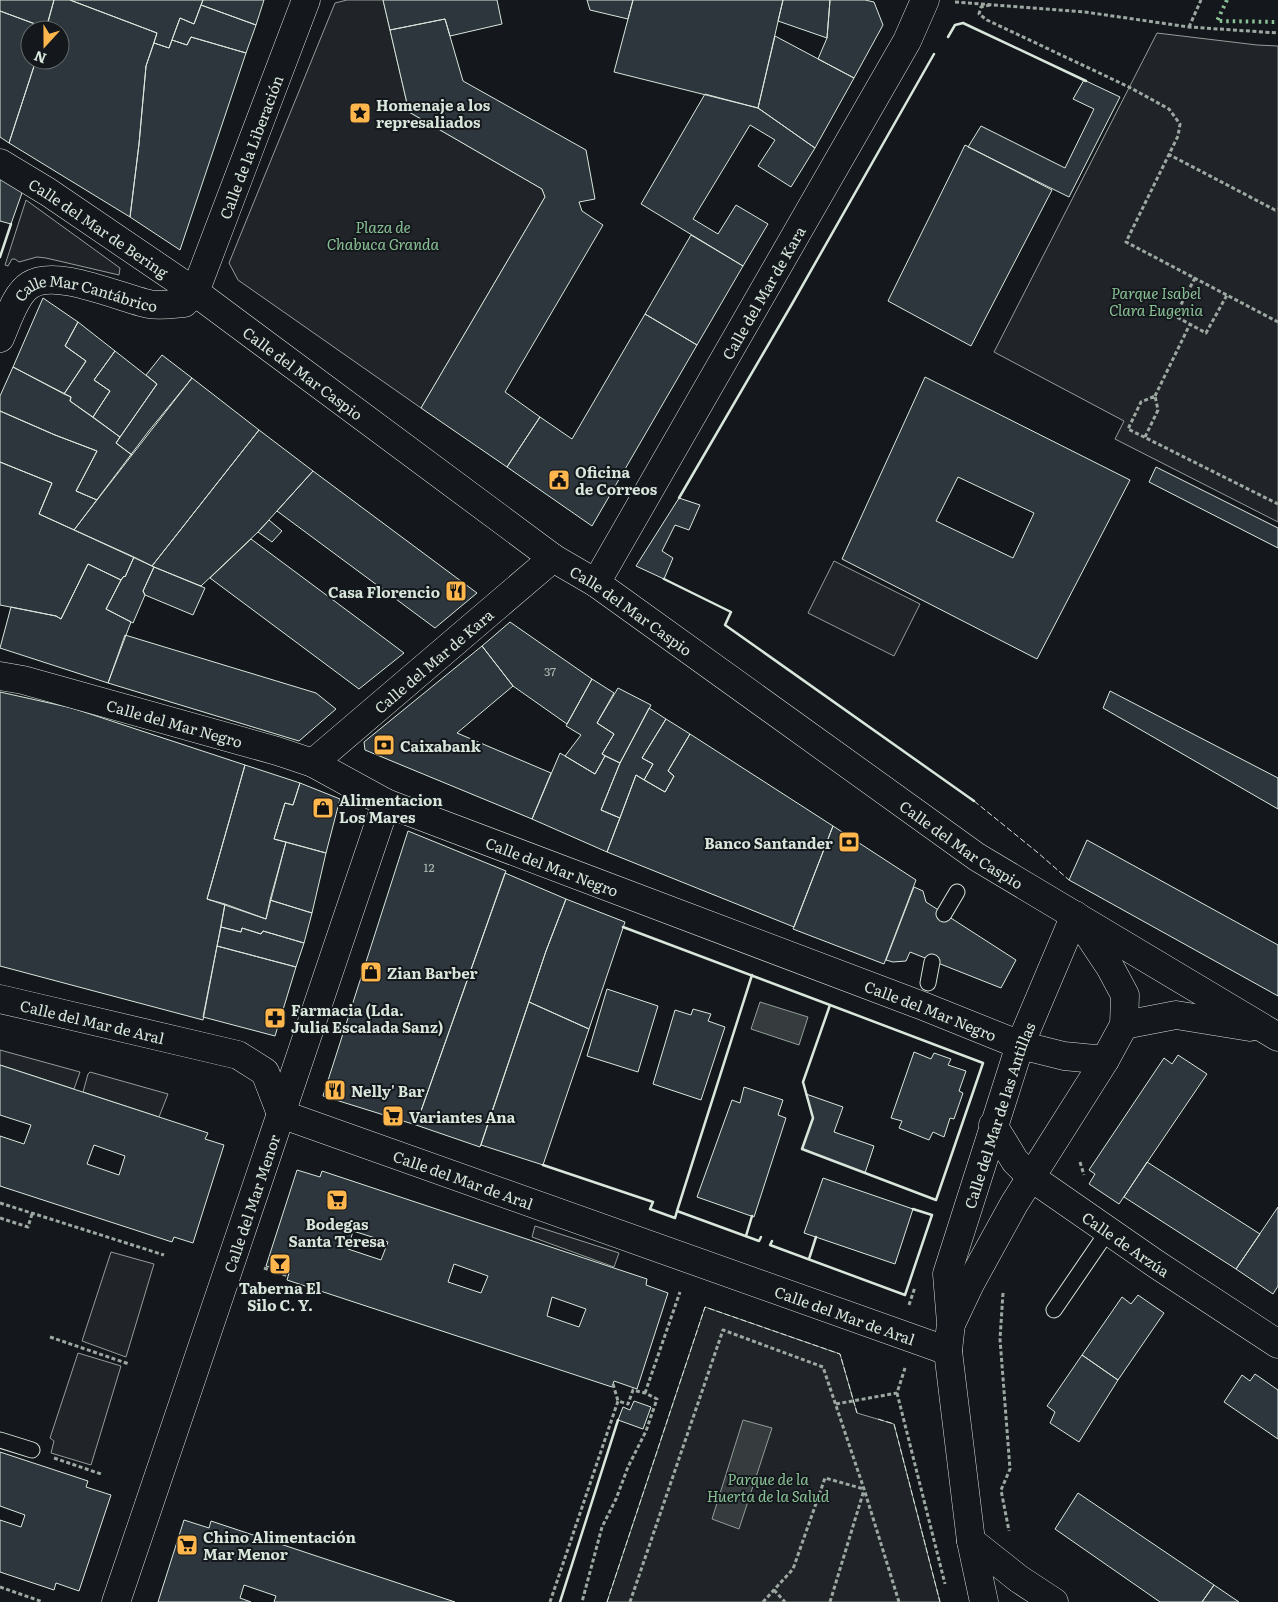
<svg xmlns="http://www.w3.org/2000/svg" width="1278" height="1602" font-family="Literata,serif">
<style>
.green{fill:#202428;stroke:#939e99}
.water{fill:#363b3e;stroke:#939e99}
.building{fill:#2c363c;stroke:#d8e6dc;fill-rule:evenodd}
.lines{fill:none;stroke-linecap:round;stroke-linejoin:round}
.lane-casing{stroke:#d8e6dc;stroke-width:17}
.street-casing{stroke:#d8e6dc;stroke-width:29}
.path{stroke:#9da8a2;stroke-width:3;stroke-dasharray:4 2.5;stroke-linecap:butt}
.lane{stroke:#14181c;stroke-width:15}
.street{stroke:#14181c;stroke-width:28}
.hedge{stroke:#8ac095;stroke-width:4;stroke-dasharray:2.5 4;stroke-linecap:butt}
.fence{stroke:#d8e6dc;stroke-width:1;stroke-dasharray:6 2.5;stroke-linecap:butt}
.wall{stroke:#d8e6dc;stroke-width:2.5}
.labels{text-anchor:middle;dominant-baseline:central;stroke-width:4;stroke-linejoin:round;paint-order:stroke}
.number-label{font-size:12px;fill:#adbab4}
.poi-label{font-size:15px;font-weight:bold;fill:#d8e6dc;stroke:#14181c;text-anchor:start}
.street-label{font-size:15px;fill:#d8e6dc;stroke:#14181c}
.park-label{font-size:15px;font-style:italic;fill:#8ac095;stroke:#14181c}
</style>
<rect width="100%" height="100%" fill="#14181c"/>
<path class="green" d="M347,0H383L409,112L542,189L545,197L421,408L238,280L229,263L335,3Z
M1157,33L1257,45L1278,46V522L1115,439L1124,421L994,352Z
M26,200L120,268L119,275L46,258L37,257L19,262L15,259H12L8,266L5,265Z
M834,561L920,604L894,656L808,613Z
M0,1050L80,1072L74,1089L0,1065Z
M90,1072L168,1094L159,1117L83,1092L88,1074Z
M535,1226L619,1253L614,1267L532,1237Z
M111,1252L154,1264L126,1357L82,1341Z
M705,1307L840,1354L857,1413L894,1424L940,1602H607Z
M78,1353L121,1366L91,1465L51,1453L54,1441L50,1438Z"/>
<path class="water" d="M760,1002L808,1017L799,1045L751,1029Z
M743,1420L772,1428L739,1529L712,1519Z"/>
<path class="building" d="M0,0H54L46,28L0,11Z
M54,0H70L157,33L146,66L139,144L130,217L9,143L36,60H60V30H46Z
M70,0H203L194,24L180,18L169,48L154,43L157,33Z
M203,0H264L256,25L201,5Z
M383,0H497L502,24L450,36L445,19L390,30Z
M587,0H633L628,19L590,10Z
M633,0H783L758,108L614,72Z
M783,0H830L827,38L778,21Z
M830,0H865L874,2L883,25L854,78L818,59L827,38Z
M201,5L256,25L246,53L191,37L187,45L172,40L180,18L194,24Z
M0,11L46,28V30H30V60H36L9,143L0,137Z
M445,19L463,81L586,150L595,199L579,202L582,211L603,225L505,392L540,417L507,467L421,408L545,197L542,189L409,112L390,30Z
M775,36L854,78L815,148L758,108Z
M191,37L246,53L180,250L130,217L139,144L146,66L154,43L169,48L172,40L187,45Z
M1084,80L1120,97L1069,197L968,147L981,126L1065,168L1094,109L1073,99Z
M705,94L758,108L815,148L791,187L758,166L775,140L750,125L693,219L718,234L736,205L768,224L743,266L641,204Z
M965,145L1052,190L971,346L888,301Z
M0,176L23,190L11,224L0,221Z
M691,235L743,266L697,345L645,314Z
M43,298L78,322L65,346L86,361L64,394L13,367Z
M645,314L697,345L592,526L507,467L540,417L572,439Z
M78,322L115,351L94,380L110,391L93,417L70,401L71,397L64,394L86,361L65,346Z
M115,351L157,384L120,437L93,417L110,391L94,380Z
M162,355L192,378L132,455L116,443L157,384L146,375Z
M13,367L71,397L70,401L120,437L116,443L132,455L97,500L76,491L97,451L55,435L0,411V396Z
M925,377L1130,480L1037,659L842,559ZM958,477L1034,513L1013,558L936,521Z
M192,378L259,430L152,566L74,530L148,432Z
M0,411L55,435L97,451L76,491L97,500L74,530L39,514L52,483L0,462Z
M259,430L313,471L258,532L201,586L154,567L152,566Z
M0,462L52,483L39,514L134,557L125,577L124,576L121,580L88,564L61,619L56,616L0,605Z
M1156,467L1278,528V548L1149,482Z
M313,471L477,593L435,628L277,511Z
M679,498L700,505L689,530L675,525L662,551L673,558L664,579L636,566Z
M269,520L282,531L272,542L258,532Z
M251,539L368,626L404,653L359,689L210,578Z
M134,557L154,567L143,591L145,595L133,623L106,609L121,580L124,576L125,577Z
M88,564L121,580L106,609L131,622L108,683L0,648L11,607L56,616L61,619Z
M154,567L205,588L193,615L145,595L143,591Z
M510,622L592,679L567,724L513,686L482,646Z
M125,635L316,693L336,709L299,741L108,683Z
M482,646L513,686L457,733L551,773L532,819L365,750L364,742Z
M592,679L614,693L597,723L614,734L602,754L605,756L595,774L565,756L581,735L566,726Z
M618,688L651,705L620,763L602,754L614,734L597,723Z
M1110,691L1278,778V809L1103,708Z
M0,692L72,708L245,765L207,899L225,904L203,1020L0,966Z
M649,708L666,719L642,758L653,764L644,780L636,775L620,818L601,810L620,763Z
M666,719L690,734L668,771L674,776L665,792L644,780L653,764L642,758Z
M690,734L833,826L794,927L607,852L636,775L665,792L674,776L668,771Z
M560,753L595,774L605,756L620,763L601,810L620,818L607,852L532,819Z
M245,765L300,783L293,805L285,803L274,839L286,842L266,919L207,899Z
M300,783L340,799L326,853L274,839L285,803L293,805Z
M833,826L916,880L884,964L793,929Z
M408,831L506,871L416,1125L323,1096Z
M1087,840L1278,945V996L1069,880Z
M286,842L326,853L312,913L270,900Z
M505,873L566,899L546,951L480,1147L416,1125Z
M914,887L923,891L926,902L1016,960L1001,988L910,952L906,961L893,962L886,960Z
M566,899L625,922L589,1029L529,1002L546,951Z
M270,900L312,913L304,943L263,931L261,934L242,928L241,932L221,927L225,904L266,919Z
M221,927L241,932L242,928L261,934L263,931L304,943L296,967L217,946Z
M217,946L296,967L275,1036L203,1017Z
M607,989L658,1006L638,1072L587,1056Z
M529,1002L589,1029L543,1165L481,1145Z
M693,1009L711,1014L708,1021L725,1027L701,1100L653,1084L675,1010L691,1015Z
M914,1052L931,1059L934,1053L951,1059L948,1065L966,1071L959,1091L963,1093L954,1119L950,1118L944,1137L933,1132L929,1140L899,1128L902,1121L891,1118Z
M1178,1055L1207,1074L1119,1204L1089,1184L1095,1174L1089,1170L1164,1058L1172,1064Z
M0,1065L208,1133L205,1139L224,1145L193,1243L174,1237L172,1242L0,1186V1136L24,1144L31,1125L0,1115ZM94,1145L125,1156L119,1175L87,1164Z
M744,1087L783,1100L778,1115L786,1118L754,1217L697,1197L732,1100L740,1103Z
M806,1094L843,1107L834,1132L874,1146L865,1173L802,1149L813,1118Z
M1147,1162L1260,1234L1236,1269L1124,1197Z
M297,1170L320,1177L322,1171L647,1279L646,1285L668,1293L637,1389L614,1381L612,1387L287,1280L289,1273L266,1266ZM353,1231L388,1242L381,1260L348,1249ZM454,1264L488,1276L481,1293L448,1282ZM552,1297L586,1309L579,1327L547,1316Z
M823,1178L913,1209L895,1264L804,1233Z
M1278,1207V1286L1273,1294L1236,1269Z
M1138,1295L1164,1313L1118,1380L1082,1355L1122,1297L1131,1304Z
M1082,1355L1118,1380L1079,1442L1050,1423L1055,1412L1047,1406Z
M1255,1374L1278,1390V1439L1224,1402L1242,1375L1250,1381Z
M634,1401L651,1407L643,1429L618,1420L623,1407L630,1410Z
M0,1452L88,1481L86,1487L111,1495L79,1591L56,1583L54,1590L0,1572V1520L21,1527L25,1515L0,1506Z
M1078,1493L1214,1585L1202,1602H1160L1055,1529Z
M184,1520L209,1528L211,1521L455,1602H274L276,1596L244,1585L240,1598L251,1602H158Z
M1214,1585L1239,1602H1202Z"/>
<g class="lines">
<g class="lane-casing">
<path id="lane" d="M944,914L957,892
M928,983L932,962
M1054,1310L1108,1231
M0,1440L32,1450"/>
</g>
<g class="street-casing">
<g id="street">
<path id="s1" d="M0,163L48,192L195,292L553,558L596,583L977,857L1278,1037"/>
<path id="s2" d="M0,338C7,323 15,294 30,285C56,268 120,298 149,304C160,306 173,304 184,303L195,292L306,0"/>
<path id="s3" d="M596,583L907,41L925,0"/>
<path id="s4" d="M0,676L23,680L277,751L313,763L386,803L923,1006L1020,1045L1064,1056L1105,1060"/>
<path id="s5" d="M313,763L553,558"/>
<path id="s6" d="M0,999L238,1055L265,1072L281,1114L948,1351"/>
<path d="M1124,1025L1176,1015L1250,1027"/>
<path id="s7" d="M993,1125L1015,1161L1032,1178L1156,1264L1278,1344"/>
<path d="M952,1322L970,1284L1014,1204L1105,1060L1124,1025L1125,995L1110,967L1080,922"/>
<path d="M971,1541L1019,1579L1054,1602"/>
<path id="s8" d="M116,1602L386,803"/>
<path id="s9" d="M984,1602L971,1541L948,1351L951,1323L947,1274L1020,1045L1075,915"/>
</g>
</g>
<path class="path" d="M955,2L1085,12L1189,27L1278,33
M990,5L981,7L979,14L987,20L1129,87L1169,109L1180,124L1178,136L1126,242L1278,322
M1189,27L1201,0
M1168,154L1275,210L1278,209
M1195,278L1175,316L1206,333L1227,295
M1155,396L1190,324
M1145,437L1158,410L1155,396L1141,402L1128,429L1278,504
M1080,1162L1084,1175
M0,1203L164,1255
M0,1218L28,1227L32,1214
M264,1268L288,1276
M1003,1293L1000,1339L1010,1469L1001,1490L1009,1531
M909,1305L915,1287
M50,1337L129,1364
M613,1384L618,1401
M645,1393L680,1292
M897,1393L945,1584
M836,1404L897,1393L905,1368
M54,1458L101,1474
M0,1587L43,1602
M774,1590L785,1602
M550,1602L618,1401L628,1404L633,1390L645,1393L657,1399L646,1431L628,1467L616,1499L602,1527L582,1602
M630,1602L723,1330L823,1367L864,1489L899,1602
M763,1602L793,1569L825,1478L864,1489
M830,1602L864,1490"/>
<use href="#lane" class="lane"/>
<use href="#street" class="street"/>
<path class="hedge" d="M1227,0L1217,21L1278,22"/>
<path class="fence" d="M974,801L1037,852L1069,880
M878,1419L894,1424L940,1602
M607,1602L705,1307L840,1354L857,1413"/>
<path class="wall" d="M948,37L955,25L963,23L1086,81
M0,257L11,224
M679,498L792,304L934,54
M664,579L731,612L725,625L974,801
M623,927L830,1005
M752,975L677,1211L759,1241L761,1237
M830,1005L983,1063L936,1200L802,1149L813,1118L803,1082Z
M543,1165L653,1202L650,1209L675,1218L677,1211
M746,1236L752,1216
M772,1241L770,1245L905,1295L932,1215L913,1209
M809,1259L816,1237
M560,1602L618,1420"/>
</g>
<defs>
<g id="sight-square" transform="scale(1.125)"><rect x="-9" y="-9" width="18" height="18" rx="4" fill="#ffb74d" stroke="#14181c"/><path d="M0-6L1.8-2.2L6-1.7L2.9 1.2L3.7 5.4L0 3.3L-3.7 5.4L-2.9 1.2L-6-1.7L-1.8-2.2Z" fill="#111"/></g>
<g id="civic-square" transform="scale(1.125)"><rect x="-9" y="-9" width="18" height="18" rx="4" fill="#ffb74d" stroke="#14181c"/><path d="M-.6-6.5H3V-4.5H.6V-3L4-1V1h2V6H-6V1h2V-1L-.6-3ZM-1.2 2.5V6h2.4V2.5Z" fill="#111"/></g>
<g id="restaurant-square" transform="scale(1.125)"><rect x="-9" y="-9" width="18" height="18" rx="4" fill="#ffb74d" stroke="#14181c"/><path d="M-5-6h1v4h1v-4h1v4h1v-4h1v5L-1.5 .5V6h-2V.5L-5-1ZM5-6V6H3V1.5H1.5Q1.5-4 5-6Z" fill="#111"/></g>
<g id="bank-square" transform="scale(1.125)"><rect x="-9" y="-9" width="18" height="18" rx="4" fill="#ffb74d" stroke="#14181c"/><path d="M-6-4H6V4H-6ZM0-2.3a2.3 2.3 0 1 0 0 4.6a2.3 2.3 0 1 0 0-4.6Z" fill="#111"/></g>
<g id="shop-square" transform="scale(1.125)"><rect x="-9" y="-9" width="18" height="18" rx="4" fill="#ffb74d" stroke="#14181c"/><path d="M-5-2.5h2.3a2.7 3.5 0 0 1 5.4 0H5L5.5 6h-11ZM-1.5-2.5h3a1.5 2.3 0 0 0-3 0Z" fill="#111"/></g>
<g id="pharmacy-square" transform="scale(1.125)"><rect x="-9" y="-9" width="18" height="18" rx="4" fill="#ffb74d" stroke="#14181c"/><path d="M-2-6h4v4h4v4h-4v4h-4v-4h-4v-4h4Z" fill="#111"/></g>
<g id="supermarket-square" transform="scale(1.125)"><rect x="-9" y="-9" width="18" height="18" rx="4" fill="#ffb74d" stroke="#14181c"/><path d="M-6-5.5h2.5l.6 2H6L4.5 2H-2.5L-4.4-4H-6ZM-1.5 3.2a1.3 1.3 0 1 0 .1 0ZM3 3.2a1.3 1.3 0 1 0 .1 0Z" fill="#111"/></g>
<g id="bar-square" transform="scale(1.125)"><rect x="-9" y="-9" width="18" height="18" rx="4" fill="#ffb74d" stroke="#14181c"/><path d="M-6-5H6L.8 .8V4.5H3.5V6h-7V4.5H-.8V.8Z" fill="#111"/></g>
</defs>
<g fill-rule="evenodd">
<use href="#sight-square" x="360" y="113"/>
<use href="#civic-square" x="559" y="480"/>
<use href="#restaurant-square" x="456" y="591"/>
<use href="#bank-square" x="384" y="745"/>
<use href="#shop-square" x="323" y="808"/>
<use href="#bank-square" x="849" y="842"/>
<use href="#shop-square" x="371" y="972"/>
<use href="#pharmacy-square" x="275" y="1018"/>
<use href="#restaurant-square" x="335" y="1090"/>
<use href="#supermarket-square" x="393" y="1116"/>
<use href="#supermarket-square" x="337" y="1200"/>
<use href="#bar-square" x="280" y="1264"/>
<use href="#supermarket-square" x="187" y="1545"/>
</g>
<g class="labels">
<g class="number-label">
<text x="550" y="671">37</text>
<text x="429" y="867">12</text>
</g>
<g class="poi-label">
<text x="376" y="104">Homenaje a los<tspan x="376" dy="17">represaliados</tspan></text>
<text x="575" y="471">Oficina<tspan x="575" dy="17">de Correos</tspan></text>
<text x="440" y="591" text-anchor="end">Casa Florencio</text>
<text x="400" y="745">Caixabank</text>
<text x="339" y="799">Alimentacion<tspan x="339" dy="17">Los Mares</tspan></text>
<text x="833" y="842" text-anchor="end">Banco Santander</text>
<text x="387" y="972">Zian Barber</text>
<text x="291" y="1009">Farmacia (Lda.<tspan x="291" dy="17">Julia Escalada Sanz)</tspan></text>
<text x="351" y="1090">Nelly' Bar</text>
<text x="409" y="1116">Variantes Ana</text>
<text x="337" y="1223" text-anchor="middle">Bodegas<tspan x="337" dy="17">Santa Teresa</tspan></text>
<text x="280" y="1287" text-anchor="middle">Taberna El<tspan x="280" dy="17">Silo C. Y.</tspan></text>
<text x="203" y="1536">Chino Alimentación<tspan x="203" dy="17">Mar Menor</tspan></text>
</g>
<g class="street-label">
<text stroke="none"><textPath href="#s2" startOffset="391">Calle de la Liberación</textPath></text>
<text stroke="none"><textPath href="#s1" startOffset="118">Calle del Mar de Bering</textPath></text>
<text stroke="none"><textPath href="#s3" startOffset="335">Calle del Mar de Kara</textPath></text>
<text stroke="none"><textPath href="#s2" startOffset="118">Calle Mar Cantábrico</textPath></text>
<text stroke="none"><textPath href="#s1" startOffset="369">Calle del Mar Caspio</textPath></text>
<text stroke="none"><textPath href="#s1" startOffset="774">Calle del Mar Caspio</textPath></text>
<text stroke="none"><textPath href="#s5" startOffset="158">Calle del Mar de Kara</textPath></text>
<text stroke="none"><textPath href="#s4" startOffset="181">Calle del Mar Negro</textPath></text>
<text stroke="none"><textPath href="#s1" startOffset="1179">Calle del Mar Caspio</textPath></text>
<text stroke="none"><textPath href="#s4" startOffset="586">Calle del Mar Negro</textPath></text>
<text stroke="none"><textPath href="#s4" startOffset="991">Calle del Mar Negro</textPath></text>
<text stroke="none"><textPath href="#s6" startOffset="95">Calle del Mar de Aral</textPath></text>
<text stroke="none"><textPath href="#s9" startOffset="498">Calle del Mar de las Antillas</textPath></text>
<text stroke="none"><textPath href="#s6" startOffset="515">Calle del Mar de Aral</textPath></text>
<text stroke="none"><textPath href="#s8" startOffset="421">Calle del Mar Menor</textPath></text>
<text stroke="none"><textPath href="#s7" startOffset="181">Calle de Arzúa</textPath></text>
<text stroke="none"><textPath href="#s6" startOffset="920">Calle del Mar de Aral</textPath></text>
</g>
<g class="park-label">
<text x="383" y="226">Plaza de<tspan x="383" dy="17">Chabuca Granda</tspan></text>
<text x="1156" y="292">Parque Isabel<tspan x="1156" dy="17">Clara Eugenia</tspan></text>
<text x="768" y="1478">Parque de la<tspan x="768" dy="17">Huerta de la Salud</tspan></text>
</g>
</g>
<g transform="translate(45 45) rotate(201)"><circle r="24" fill="#14181c" stroke="#626a69"/>
<path d="M0-4L9 19L0 12L-9 19Z" fill="#ffb74d"/>
<text y="-8" font-size="14" font-weight="bold" text-anchor="middle" fill="#d8e6dc">N</text>
</g>
</svg>
